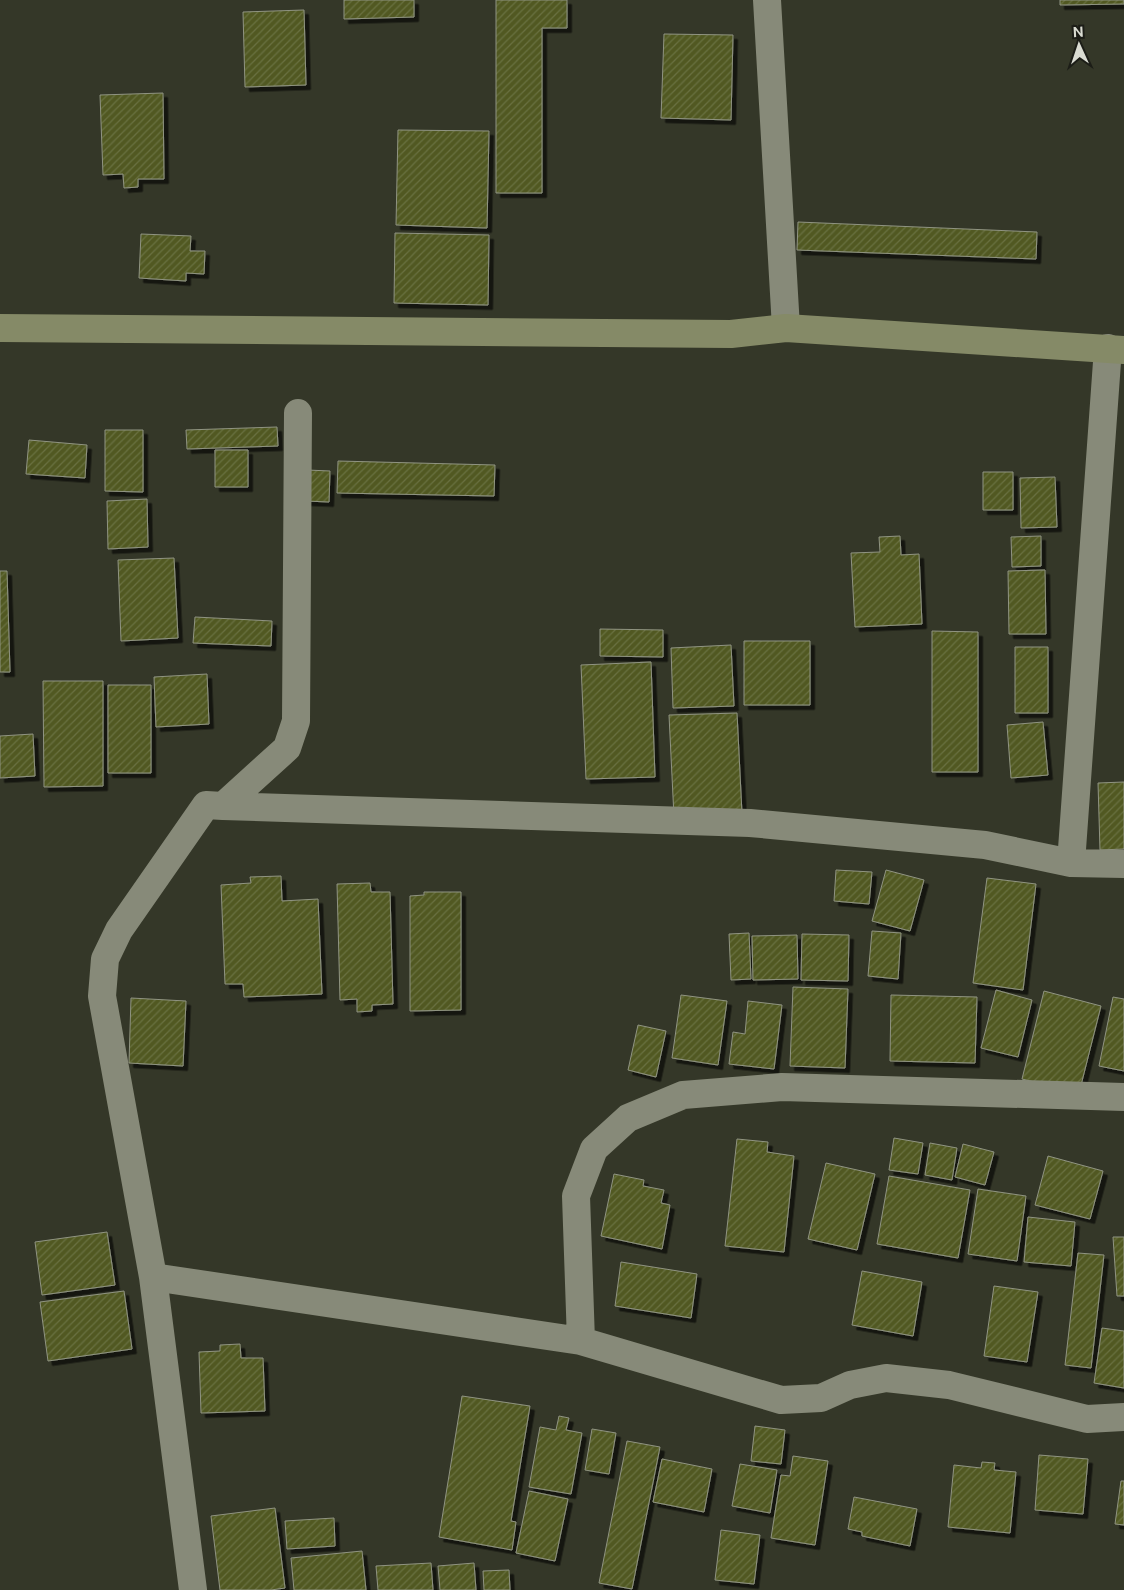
<svg xmlns="http://www.w3.org/2000/svg" width="1124" height="1590" font-family="'Public Sans',sans-serif">
<style>
.building{fill:url(#building-hatch);stroke:#909482;filter:url(#shadow)}
.lines{fill:none;stroke-linecap:round;stroke-linejoin:round}
.street{stroke:#878a79;stroke-width:28}
.secondary{stroke:#858a67;stroke-width:28}
</style>
<defs>
<pattern id="building-hatch" width="6" height="6" patternUnits="userSpaceOnUse" patternTransform="scale(1.25)"><rect width="6" height="6" fill="#515922"/><path d="M-1 1l2-2M0 6l6-6M5 7l2-2" fill="none" stroke="#697041"/></pattern>
<filter id="shadow"><feDropShadow dx="4.5" dy="4.5" stdDeviation="0" flood-color="#0009"/></filter>
</defs>
<rect width="100%" height="100%" fill="#343728"/>
<path class="building" d="M344,0H414V17L344,19Z
M496,0H567V28H542V193H496Z
M1060,0H1124V4L1060,5Z
M304,10L306,85L245,87L243,12Z
M664,34L733,35L731,120L661,118Z
M163,93L164,179H138V187L124,188L123,174L103,175L100,95Z
M398,130L489,131L487,228L396,225Z
M798,222L1037,232L1036,259L797,250Z
M395,233L489,235L488,305L394,303Z
M141,234L191,236L190,251H205L204,274L186,273V281L139,278Z
M277,427L278,446L187,449L186,430Z
M105,430H143V492L105,491Z
M29,440L87,445L85,478L26,474Z
M215,450H248V487H215Z
M338,461L495,465L494,496L337,493Z
M307,470L330,471L329,502L306,501Z
M983,472H1013V510H983Z
M1055,477L1057,527L1021,528L1020,478Z
M147,499L148,547L108,549L107,501Z
M900,536L901,555L919,554L922,624L855,627L851,553L880,552L879,537Z
M1041,536V566L1012,567L1011,537Z
M174,558L178,638L121,641L118,560Z
M1045,570L1046,634H1009L1008,571Z
M0,571H7L10,672H0Z
M195,617L272,621L271,646L193,643Z
M600,629L663,630V657L600,656Z
M932,631L978,632V772H932Z
M744,641H810V705H744Z
M731,645L734,706L673,708L671,648Z
M1015,647H1048V713H1015Z
M651,662L655,777L586,779L581,665Z
M207,674L209,724L156,727L154,677Z
M43,681H103V786L44,787Z
M108,685H151V773H108Z
M737,713L742,814L674,817L669,715Z
M1043,722L1048,775L1011,778L1007,725Z
M33,734L35,776L0,778V736Z
M1124,782V849L1100,850L1098,783Z
M836,870L872,872L869,904L834,901Z
M886,870L924,880L910,931L872,921Z
M281,876L282,901L318,899L322,994L244,997L243,984H225L221,885L251,883L250,877Z
M987,878L1036,884L1023,990L973,983Z
M370,883L371,892H390L393,1004L372,1005V1011L357,1012V999L340,1000L337,884Z
M424,892H461V1010L410,1011V896L424,895Z
M872,931L901,933L898,979L868,976Z
M749,933L751,979L731,980L729,934Z
M802,934L849,935L848,981L801,980Z
M797,935L798,979L753,980L752,936Z
M793,987L848,989L845,1068L790,1066Z
M996,990L1032,1000L1018,1057L981,1048Z
M1044,991L1101,1006L1079,1093L1022,1079Z
M681,995L727,1001L718,1065L672,1058Z
M891,995L977,997L975,1063L890,1061Z
M1113,997L1124,999V1071L1099,1066Z
M131,998L186,1001L183,1066L129,1063Z
M748,1001L782,1005L774,1069L729,1064L733,1032L745,1034Z
M638,1025L666,1031L656,1077L628,1070Z
M894,1138L923,1143L918,1174L889,1170Z
M737,1139L768,1142L767,1152L794,1156L784,1252L725,1246Z
M930,1143L957,1148L952,1180L925,1175Z
M963,1144L994,1152L985,1185L955,1177Z
M1048,1156L1103,1171L1090,1219L1035,1205Z
M826,1163L875,1174L857,1250L808,1239Z
M614,1174L644,1180L643,1186L664,1190L661,1203L670,1205L662,1249L601,1236Z
M889,1176L970,1190L958,1258L877,1244Z
M978,1189L1026,1196L1017,1261L968,1254Z
M1028,1217L1075,1222L1071,1266L1024,1262Z
M107,1232L115,1285L42,1295L35,1242Z
M1113,1237H1124V1296H1117Z
M1078,1253L1104,1255L1091,1368L1065,1365Z
M621,1262L697,1274L691,1318L615,1306Z
M862,1271L922,1282L913,1336L852,1325Z
M994,1286L1038,1292L1027,1362L984,1356Z
M124,1291L132,1349L48,1361L40,1302Z
M1102,1328L1124,1331V1388L1094,1383Z
M240,1344L241,1358H263L265,1411L201,1413L199,1352L220,1351V1345Z
M462,1396L530,1406L511,1521L516,1522L512,1550L439,1537Z
M559,1416L569,1418L566,1430L582,1433L571,1494L529,1487L540,1427L556,1430Z
M755,1426L785,1430L781,1464L751,1461Z
M592,1429L616,1433L609,1474L585,1470Z
M627,1441L660,1447L632,1589L599,1583Z
M1039,1455L1088,1459L1083,1514L1035,1510Z
M793,1456L828,1461L815,1545L771,1538L781,1475L790,1476Z
M662,1459L712,1469L704,1512L653,1502Z
M982,1462L995,1463L994,1470L1016,1472L1010,1533L948,1527L954,1465L981,1468Z
M740,1464L777,1470L770,1513L732,1506Z
M1121,1481H1124V1525L1115,1524Z
M529,1491L568,1499L555,1561L516,1553Z
M854,1497L917,1509L910,1546L862,1536V1532L848,1529Z
M275,1508L285,1588L271,1590H220L211,1516Z
M334,1518L335,1546L287,1549L285,1521Z
M721,1530L760,1535L754,1584L715,1580Z
M362,1551L366,1590H294L291,1558Z
M431,1563L433,1590H378L376,1566Z
M474,1563L476,1590H440L438,1566Z
M509,1570L510,1590H484L483,1571Z"/>
<g class="lines">
<path class="street" d="M767,0L786,328
M223,806L750,823L985,845L1071,863L1124,864
M1071,863L1108,348
M153,1277L581,1341L781,1400L821,1398L850,1385L886,1378L949,1385L1087,1419L1124,1417
M581,1341L576,1196L594,1149L628,1118L683,1095L782,1087L1124,1097
M193,1590L153,1277L102,996L105,959L119,930L206,805L223,806L287,748L296,721L298,413"/>
<path class="secondary" d="M0,328L731,334L786,328L1124,350"/>
</g>
<g transform="translate(1079 45) rotate(357)" stroke="#1c1d17" stroke-width="4" paint-order="stroke">
<path d="M0-4L9 19L0 12L-9 19Z" fill="#dadcd2"/>
<text y="-8" font-size="14" font-weight="bold" text-anchor="middle" fill="#dadcd2">N</text>
</g>
</svg>
